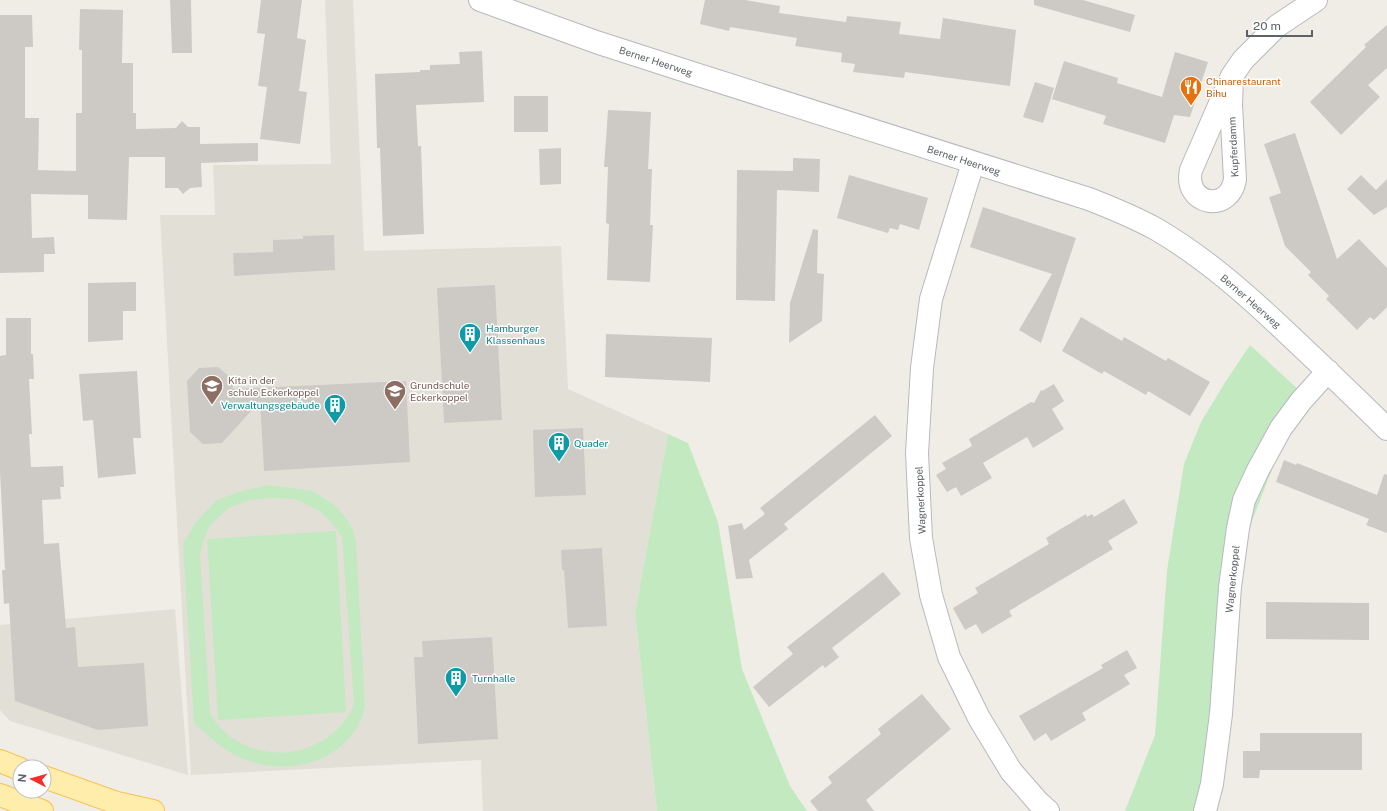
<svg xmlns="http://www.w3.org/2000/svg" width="1387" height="811" font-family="'Public Sans',sans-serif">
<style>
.education{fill:#e2dfd6}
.green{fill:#c3e9c1;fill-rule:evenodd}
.building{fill:#cdcac5}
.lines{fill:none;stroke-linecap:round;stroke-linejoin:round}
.minor-casing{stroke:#b6b9bd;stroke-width:24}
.major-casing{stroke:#f9c255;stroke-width:24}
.minor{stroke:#fff;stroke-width:22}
.major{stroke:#ffedac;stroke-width:22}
.labels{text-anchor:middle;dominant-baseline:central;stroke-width:3;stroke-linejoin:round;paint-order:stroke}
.street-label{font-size:10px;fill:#5d6267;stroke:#fff}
.food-label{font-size:10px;fill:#c56008;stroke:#fff;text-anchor:start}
.culture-label{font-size:10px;fill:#0d838f;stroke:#fff;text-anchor:start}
.education-label{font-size:10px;fill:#785e54;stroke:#fff;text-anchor:start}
</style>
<rect width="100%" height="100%" fill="#f0ede6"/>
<path class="education" d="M325,0H353L364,251L561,246L568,389L668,434L635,613L657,811H483L481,760L191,775L160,215H215L213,165L331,164Z
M175,609L188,775L10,721L0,710V625Z"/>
<path class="green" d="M1250,345L1313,403L1290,424L1248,531L1212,811H1125L1155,735L1167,571L1184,464L1201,422L1226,381Z
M668,434L688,443L718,522L742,669L790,786L807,811H657L635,613Z
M269,485L313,491L333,504L347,519L353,530L356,542L365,707C351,761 290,779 241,758C223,750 208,736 194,723L183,544L196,522L217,500L245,490ZM271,498L295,499L318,510L331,522L342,537L354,705C350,711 347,718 343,723C315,756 268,762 232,738C223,732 216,723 210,714L200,555L203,542L210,525L229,508L249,500Z
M336,531L346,712L218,720L207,539Z"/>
<path class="building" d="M170,0H191L192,53H172Z
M261,0H302L297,38L306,40L299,91L307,92L300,144L260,139L267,87L258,86L265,34L257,33Z
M705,0H745L780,6L779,13L846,22L847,16L901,22L899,34L940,39L943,18L1016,30L1010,86L905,72L904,78L853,72L855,64L841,62L842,53L795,46L797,38L730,27L729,31L700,24Z
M1034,0H1083L1135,15L1130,32L1034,5Z
M80,9L123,10L122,63H133V113H136V129L176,128L182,121L188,127H200V144L258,143V161L201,163L202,187L190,188L183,194L178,188H165V157H129L127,220L88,219V195L31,194L32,238L54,237L55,254H44V272L0,273V15H32L33,47H25V118H39L38,170L76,171V113H82V50H79Z
M1387,25V68L1368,85L1380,97L1341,135L1310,102L1366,47L1364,45Z
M482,51L484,102L416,105L418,146H421L424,234L383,236L380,148H377L375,74L420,72V70H430V65L460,64L459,52Z
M1175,52L1208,62L1190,117L1174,115L1165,143L1103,124L1106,116L1052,99L1064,61L1118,78L1117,83L1162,97Z
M1035,82L1054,88L1043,123L1023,117Z
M514,96H548V132H514Z
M608,110L651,112L648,169H652L650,225H653L650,282L607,280L609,224L606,223L608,167H604Z
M1295,133L1337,259L1359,239L1387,268V307L1374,320L1370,317L1357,330L1326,299L1329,296L1308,275L1311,272L1285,246L1269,197L1281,193L1264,144Z
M561,148V184L540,185L539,149Z
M793,158L820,159L819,192L777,190L775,301L736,300L737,170L793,171Z
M849,175L928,198L919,230L900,224L898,230L890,228L888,233L837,218Z
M1361,175L1376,190L1387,179V207L1374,215L1347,189Z
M983,207L1076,238L1041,343L1019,330L1052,274L970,247Z
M813,229L818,230L817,273L824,274L822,321L789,343L790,303Z
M334,235L335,270L234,276L233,253L273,252V240L303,239V236Z
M136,282V311H123V340L88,342V283Z
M495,285L502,420L444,423L437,288Z
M1081,317L1122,341L1124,337L1166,361L1168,358L1210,382L1190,416L1148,391L1146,395L1104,371L1102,374L1062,351Z
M6,318H31V354H33L34,379H29L32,434H29L31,467L63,466L64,487H60L61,499L42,500L44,544L59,543L66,628L75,627L78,667L144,663L148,726L98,730L15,701L9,603L4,604L2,570H5L0,472V356L6,355Z
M606,334L712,338L710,382L605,377Z
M218,367L232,379L233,389L406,381L410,462L264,471L260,401L222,443L203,444L190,432L187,381L199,368Z
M137,371L141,438H133L136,474L98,478L93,420L83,421L79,374Z
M1054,384L1064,401L1052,409L1064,429L1033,448L1027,437L983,463L992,478L961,496L956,487L947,492L936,475L946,469L942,463L972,446L969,439L1031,402L1034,403L1041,390L1042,391Z
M875,415L892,436L784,524L788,529L749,560L753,578L736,579L728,526L742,523L744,530L765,514L760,508Z
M583,428L586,495L535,497L533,430Z
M1284,460L1296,465L1297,463L1377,495L1384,474L1387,475V533L1366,525L1369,519L1276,482Z
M1124,499L1138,523L1108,541L1113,549L1009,611L1012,616L982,634L976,624L965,630L953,608L978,593L975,588L1049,544L1046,538L1064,527L1086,514L1087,517L1092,514L1094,517Z
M602,548L607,626L568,628L564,570H562L561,550Z
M883,572L901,594L832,648L839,657L825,668L823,665L769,707L753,687L793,654L787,647Z
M1266,602L1369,603V640L1266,639Z
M492,637L498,739L418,744L414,657H423L422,641Z
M1127,650L1137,668L1124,675L1130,684L1082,713L1086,720L1051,741L1046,733L1034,741L1019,716L1103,668L1101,665Z
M922,694L951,729L866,800L874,811H818L810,801L832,783L828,777L881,734L878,729Z
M1260,733H1362V770H1260L1259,778H1243V751H1260Z"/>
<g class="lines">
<g class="minor-casing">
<path id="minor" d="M480,0L596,42L689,72L1089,199C1112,208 1134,217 1156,229C1204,257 1246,294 1286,332C1320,364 1354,396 1387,429
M1232,76L1231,105L1235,179C1230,214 1183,205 1191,170L1232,76L1243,60L1277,26L1316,0
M973,163L931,299L922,368L917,453L921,538L931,595L949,657L979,718L1011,771L1038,802L1048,811
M1205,811L1212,784L1221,714L1230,587L1238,528L1244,500L1258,470L1281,428L1301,401L1328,371"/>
</g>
<g class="major-casing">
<path id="major" d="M0,761L20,769
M44,777L117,803L153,811
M0,795L42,811"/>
</g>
<use href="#minor" class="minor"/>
<use href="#major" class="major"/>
</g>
<defs>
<g id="restaurant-pin" transform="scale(1.15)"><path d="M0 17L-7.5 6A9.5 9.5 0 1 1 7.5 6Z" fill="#e8710a" stroke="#fff"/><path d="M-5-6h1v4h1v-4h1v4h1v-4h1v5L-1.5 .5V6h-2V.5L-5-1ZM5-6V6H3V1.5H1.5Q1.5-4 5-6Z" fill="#fff"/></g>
<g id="building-pin" transform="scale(1.15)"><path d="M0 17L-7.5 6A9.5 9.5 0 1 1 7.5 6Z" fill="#0f9aa8" stroke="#fff"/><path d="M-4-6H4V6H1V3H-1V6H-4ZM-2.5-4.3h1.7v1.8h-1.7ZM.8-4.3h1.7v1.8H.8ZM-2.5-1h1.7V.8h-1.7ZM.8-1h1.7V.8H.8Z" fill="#fff"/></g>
<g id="school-pin" transform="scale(1.15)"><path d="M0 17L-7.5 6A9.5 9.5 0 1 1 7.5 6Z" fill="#8d6e63" stroke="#fff"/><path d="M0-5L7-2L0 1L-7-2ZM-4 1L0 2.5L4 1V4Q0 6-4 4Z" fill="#fff"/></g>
</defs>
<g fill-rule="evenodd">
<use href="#restaurant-pin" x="1191" y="87"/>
<use href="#building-pin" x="470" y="334"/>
<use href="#school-pin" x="212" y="386"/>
<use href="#school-pin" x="395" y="391"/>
<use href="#building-pin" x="335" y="405"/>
<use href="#building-pin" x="559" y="443"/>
<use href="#building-pin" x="456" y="678"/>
</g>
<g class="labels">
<g class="street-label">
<text transform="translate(656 61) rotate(18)">Berner Heerweg</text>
<text transform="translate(1233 147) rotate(-93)">Kupferdamm</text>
<text transform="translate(964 160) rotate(18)">Berner Heerweg</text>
<text transform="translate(1251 301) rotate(41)">Berner Heerweg</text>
<text transform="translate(920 500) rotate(-93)">Wagnerkoppel</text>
<text transform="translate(1232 579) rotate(-84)">Wagnerkoppel</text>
</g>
<g class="food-label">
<text x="1206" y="81">Chinarestaurant<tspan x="1206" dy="12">Bihu</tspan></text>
</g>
<g class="culture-label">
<text x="486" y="328">Hamburger<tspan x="486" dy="12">Klassenhaus</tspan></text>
<text x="320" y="405" text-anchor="end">Verwaltungsgebäude</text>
<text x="574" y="443">Quader</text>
<text x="472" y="678">Turnhalle</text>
</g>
<g class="education-label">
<text x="228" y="380">Kita in der<tspan x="228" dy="12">schule Eckerkoppel</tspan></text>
<text x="410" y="385">Grundschule<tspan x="410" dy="12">Eckerkoppel</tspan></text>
</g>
</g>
<g transform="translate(32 779) rotate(276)"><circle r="19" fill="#ffffff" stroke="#bec0c2"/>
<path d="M0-3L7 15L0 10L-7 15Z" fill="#f32d29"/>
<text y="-6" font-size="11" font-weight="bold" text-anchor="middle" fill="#5d6267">N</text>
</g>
<path d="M1247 30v6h65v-6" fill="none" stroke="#5d6267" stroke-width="2"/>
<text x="1253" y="30" font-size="12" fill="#5d6267" stroke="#ffffff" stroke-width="3" paint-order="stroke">20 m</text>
</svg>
